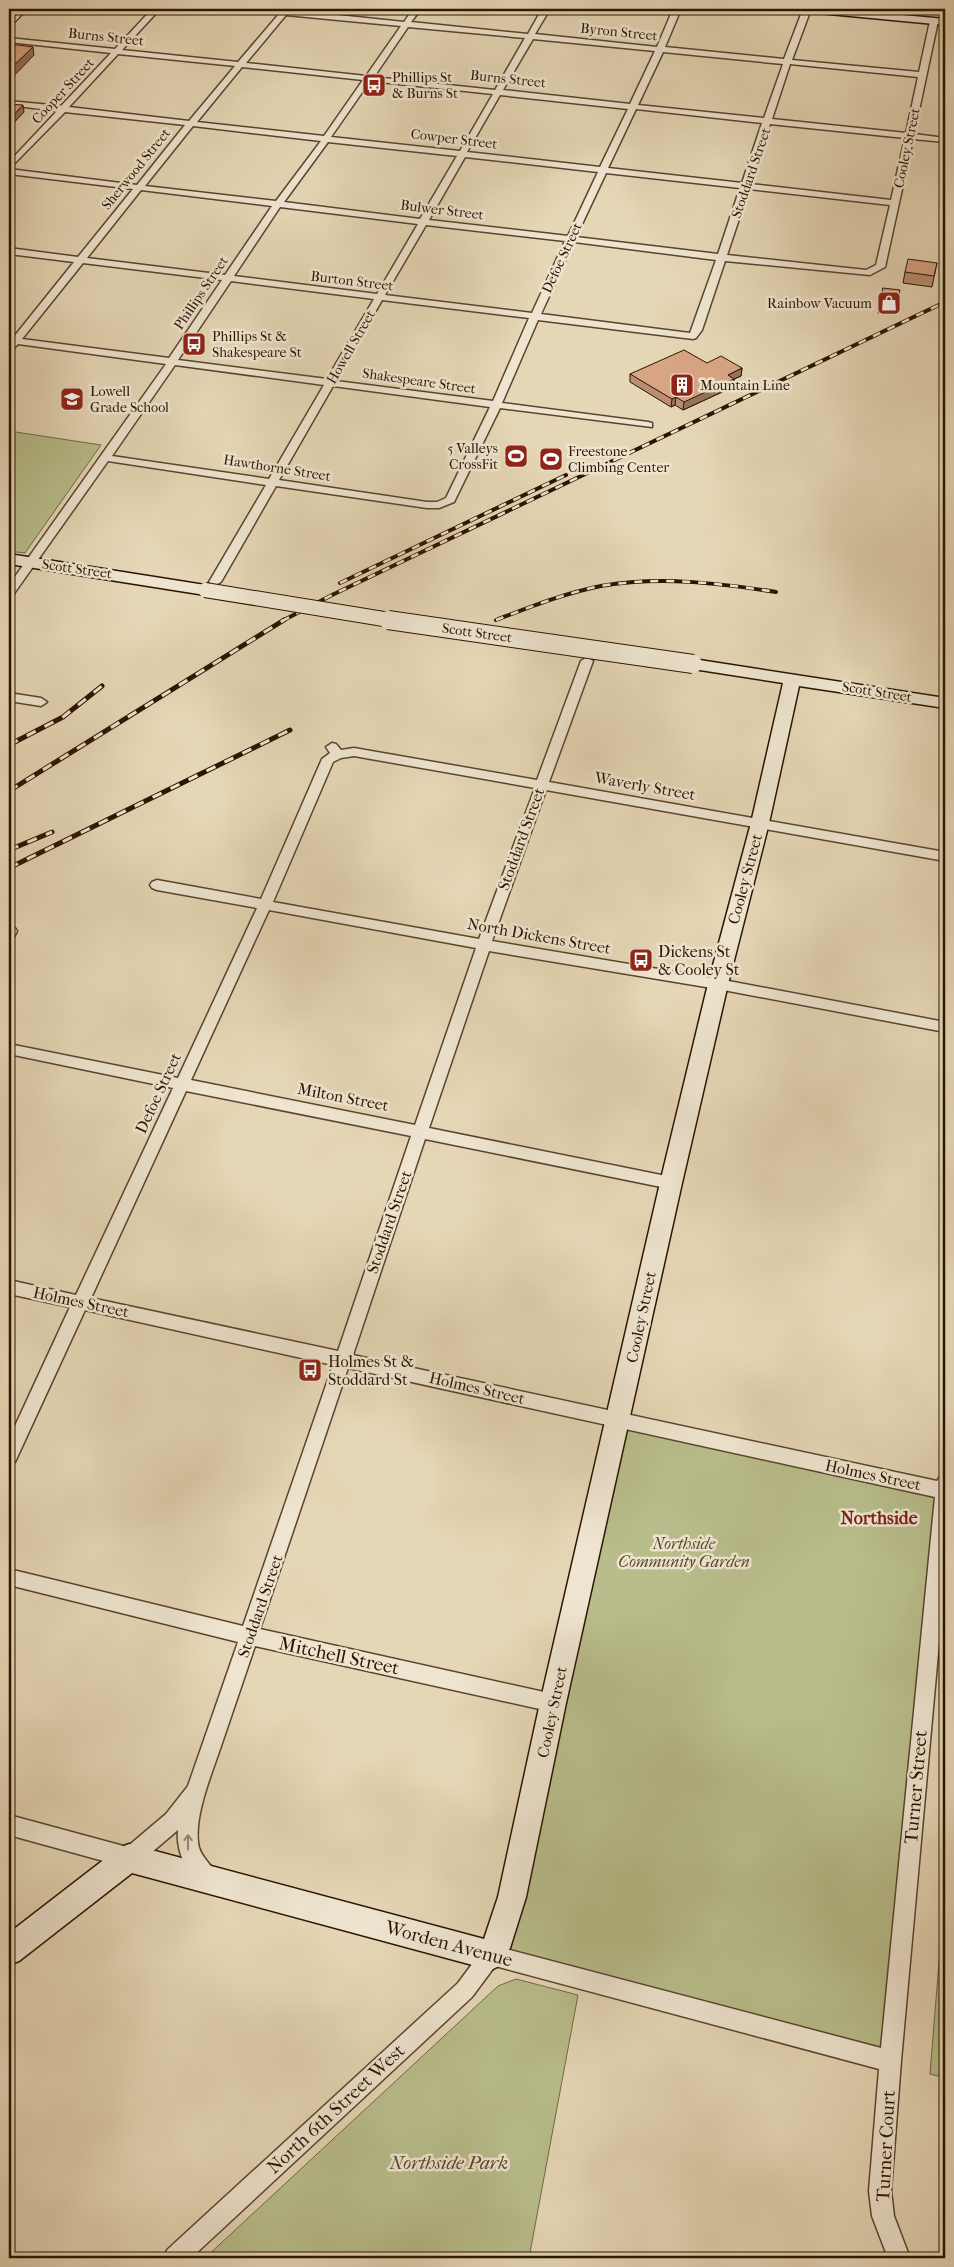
<svg xmlns="http://www.w3.org/2000/svg" width="954" height="2267" font-family="'IM FELL French Canon',serif">
<style>
.green{fill:#b8bd8b;stroke:#726846}
.lines{fill:none;stroke-linecap:round;stroke-linejoin:round}
.street-casing{stroke:#5a442e;stroke-width:3}
.secondary-casing{stroke:#2b1401;stroke-width:3}
.primary-casing{stroke:#2b1401;stroke-width:2}
.street{fill:#eee4cf;fill-rule:evenodd}
.secondary{fill:#eee4cf;fill-rule:evenodd}
.primary{fill:#e5d6b5;fill-rule:evenodd}
.rail-far1-casing{stroke:#2b1401;stroke-width:4}
.rail-casing{stroke:#2b1401;stroke-width:5}
.rail-far1{stroke:#eee4cf;stroke-width:2.5;stroke-dasharray:8;stroke-linecap:butt}
.rail{stroke:#eee4cf;stroke-width:3;stroke-dasharray:10;stroke-linecap:butt}
.secondary-bridge-far1-casing{stroke:#2b1401;stroke-width:16;stroke-linecap:butt}
.secondary-bridge-casing{stroke:#2b1401;stroke-width:20;stroke-linecap:butt}
.secondary-bridge-far1{stroke:#eee4cf;stroke-width:14}
.secondary-bridge{stroke:#eee4cf;stroke-width:18}
.wall{fill:#ba8e72;stroke:#2b1401}
.shaded-wall{fill:#97745c;stroke:#2b1401}
.building{fill:#d8a584;stroke:#2b1401}
.oneway{stroke:#968672}
.labels{text-anchor:middle;dominant-baseline:central;stroke-width:5;stroke-linejoin:round;paint-order:stroke}
.far-street-label{font-size:14px;fill:#2b1401;stroke:#eee4cf}
.far-poi-label{font-size:14px;fill:#2b1401;stroke:#eee4cf;text-anchor:start}
.street-label{font-size:16px;fill:#2b1401;stroke:#eee4cf}
.poi-label{font-size:16px;fill:#2b1401;stroke:#eee4cf;text-anchor:start}
.park-label{font-size:16px;font-style:italic;fill:#55472a;stroke:#eee4cf}
.neighbourhood-label{font-size:18px;font-weight:bold;fill:#7a1f14;stroke:#eee4cf}
.near-street-label{font-size:19px;fill:#2b1401;stroke:#eee4cf}
.near-park-label{font-size:19px;font-style:italic;fill:#55472a;stroke:#eee4cf}
</style>
<rect width="100%" height="100%" fill="#e5d6b5"/>
<filter id="stains"><feTurbulence type="fractalNoise" baseFrequency=".004" numOctaves="4"/><feColorMatrix values="0 0 0 0 .2 0 0 0 0 .09 0 0 0 0 .02 0 0 0 .5 -.17"/></filter>
<radialGradient id="worn" r=".72"><stop offset=".6" stop-color="#630" stop-opacity="0"/><stop offset="1" stop-color="#630" stop-opacity=".3"/></radialGradient>
<path class="green" d="M9,431L101,445L25,553L9,551Z
M618,1419L945,1490L890,2061L492,1955Z
M945,1887V2078L930,2074Z
M516,1979L578,1995L529,2258H205L498,1986Z"/>
<g class="lines">
<g class="street-casing">
<path id="street" d="M152,9H160L122,50L238,62L279,14L253,11L249,9H291L290,10L404,22L413,9H421L411,22L528,34L542,9H550L535,34L657,47L673,9H681L665,47L784,59L803,9H811L792,60L919,72L930,21L934,19L938,21L914,134L945,138V142L913,139L885,267L870,275L725,261L702,330L696,338L693,339L538,320L502,403L648,422L652,423V427L500,408L454,502L439,508H427L276,486L221,582L215,585L209,582L266,485L108,461L13,595L9,596V585L166,364L18,344L14,348H9V337L13,338L74,262L9,254V248L78,257L133,189L9,174V162L57,111L9,105V101L61,106L111,53L9,42V38L115,49ZM286,15L401,26L366,76L246,63ZM408,27L525,38L495,90L374,77ZM533,39L655,51L630,104L503,90ZM663,52L783,64L764,118L638,105ZM118,54L235,66L189,121L69,107ZM790,64L918,77L906,133L772,119ZM242,67L363,80L324,136L197,122ZM370,81L493,94L460,151L331,137ZM500,95L628,109L600,167L467,152ZM636,109L762,123L742,183L608,168ZM65,112L185,125L137,185L9,169ZM770,124L905,138L891,200L750,184ZM193,126L321,141L276,201L145,186ZM328,142L457,156L420,219L284,202ZM465,157L598,172L568,236L429,220ZM606,173L740,188L718,254L576,237ZM749,189L890,205L876,265L866,270L727,255ZM141,190L272,206L225,275L87,258ZM280,207L418,224L377,294L234,276ZM426,225L565,241L532,313L385,295ZM574,242L716,260L690,333L541,314ZM83,263L222,280L169,358L22,339ZM231,281L374,299L327,379L178,360ZM382,300L529,318L493,401L336,381ZM175,365L324,385L269,479L112,456ZM333,386L490,407L446,498L437,502H427L279,480Z
M587,657L593,661L549,782L945,852V861L546,790L492,941L718,979L945,1022V1032L718,989L489,951L429,1128L671,1177L676,1179L679,1183L676,1187L671,1189L425,1139L353,1355L937,1481L939,1478L945,1476V1576L901,2061L891,2191L894,2216L910,2258H888L872,2216L869,2191L879,2069L495,1966L472,1997L191,2258H164L167,2250L458,1983L484,1948L491,1945L881,2048L935,1497L348,1368L260,1629L553,1694L560,1696L562,1703L560,1710L553,1712L255,1646C243,1681 231,1717 219,1752C210,1778 195,1815 198,1842C199,1856 211,1863 216,1875L213,1882L206,1885C186,1877 176,1850 178,1830L145,1858L129,1868L9,1835V1815L127,1847L166,1814L188,1786L238,1642L9,1585V1569L243,1626L333,1365L85,1310L15,1462L9,1465V1439L70,1307L9,1294V1280L76,1295L173,1088L9,1054V1044L178,1078L257,908L157,890L152,888L150,885L152,882L157,880L261,899L322,759L330,753L326,747L332,743L336,744L341,750L354,748L537,780L581,661ZM354,756L535,788L479,939L273,902L333,762L341,758ZM269,910L476,948L415,1125L191,1080ZM186,1091L411,1136L338,1351L91,1298Z
M9,693L41,698L47,702L41,706L9,701Z
M9,926L15,928L17,931L14,937L9,939Z"/>
</g>
<g class="secondary-casing">
<path id="secondary" d="M803,9H839L945,19V25L808,12Z
M9,554L205,585L211,587L213,590L211,593L205,595L9,564Z
M693,659L945,698V708L799,686L769,823L728,984L682,1183L566,1703L526,1897L510,1948L501,1965L491,1970L132,1873L19,1961L9,1965V1933L119,1848L129,1844L484,1939L498,1897L540,1703L660,1183L708,984L751,823L783,683L687,668L685,664L687,660Z"/>
</g>
<g class="primary-casing">
<path id="primary" d="M15,9H27L13,24L9,25V15Z"/>
</g>
<use href="#street" class="street"/>
<use href="#secondary" class="secondary"/>
<use href="#primary" class="primary"/>
<g class="rail-far1-casing">
<path id="rail-far1" d="M340,583L566,475
M496,620C530,607 565,593 601,586C660,576 718,583 776,592
M282,621L332,595L945,302"/>
</g>
<g class="rail-casing">
<path id="rail" d="M9,745L63,717L102,686
M9,791L284,620
M9,850L52,832
M9,868L290,730"/>
</g>
<use href="#rail-far1" class="rail-far1"/>
<use href="#rail" class="rail"/>
<g class="secondary-bridge-far1-casing">
<path id="secondary-bridge-far1" d="M205,590L396,621"/>
</g>
<g class="secondary-bridge-casing">
<path id="secondary-bridge" d="M388,620L693,664"/>
</g>
<use href="#secondary-bridge-far1" class="secondary-bridge-far1"/>
<use href="#secondary-bridge" class="secondary-bridge"/>
</g>
<path class="wall" d="M937,263L932,287L903,283L905,272Z
M883,288L897,309L887,314L878,313Z
M742,368L741,376L734,379L733,387L683,410L675,405L671,407L630,382V374Z"/>
<path class="shaded-wall" d="M33,47L34,55L9,81V70Z
M23,105L24,112L9,128V120Z
M898,301L897,309L887,314L888,306Z
M742,368L741,376L734,379L733,387L683,410L684,402L728,375Z
M676,397L675,405L671,407L672,399Z"/>
<path class="building" d="M10,44L33,47L9,70V46Z
M9,104L23,105L9,120Z
M908,259L937,263L934,276L905,272Z
M883,288L900,290L898,301L888,306L879,305Z
M684,350L707,363L721,356L742,368L728,375L734,379L684,402L676,397L672,399L630,374Z"/>
<defs><path id="oneway-shaft" d="M-6 0H5M1.5-3L5.5 0L1.5 3" fill="none" stroke-width="1.6" stroke-linecap="round" stroke-linejoin="round" transform="scale(1.25)"/></defs>
<use class="oneway" href="#oneway-shaft" transform="translate(188 1842) rotate(-89)"/>
<defs>
<g id="bus-square" transform="scale(1.25)"><rect x="-9" y="-9" width="18" height="18" rx="4" fill="#8f2418" stroke="#eee4cf"/><path d="M-5-6H5V4H4V6H2V4H-2V6H-4V4H-5ZM-3.5-4V0h7V-4ZM-3.5 1.2v1.5H-2V1.2ZM2 1.2v1.5H3.5V1.2Z" fill="#fff"/></g>
<g id="shop-square" transform="scale(1.25)"><rect x="-9" y="-9" width="18" height="18" rx="4" fill="#8f2418" stroke="#eee4cf"/><path d="M-5-2.5h2.3a2.7 3.5 0 0 1 5.4 0H5L5.5 6h-11ZM-1.5-2.5h3a1.5 2.3 0 0 0-3 0Z" fill="#fff"/></g>
<g id="building-square" transform="scale(1.25)"><rect x="-9" y="-9" width="18" height="18" rx="4" fill="#8f2418" stroke="#eee4cf"/><path d="M-4-6H4V6H1V3H-1V6H-4ZM-2.5-4.3h1.7v1.8h-1.7ZM.8-4.3h1.7v1.8H.8ZM-2.5-1h1.7V.8h-1.7ZM.8-1h1.7V.8H.8Z" fill="#fff"/></g>
<g id="school-square" transform="scale(1.25)"><rect x="-9" y="-9" width="18" height="18" rx="4" fill="#8f2418" stroke="#eee4cf"/><path d="M0-5L7-2L0 1L-7-2ZM-4 1L0 2.5L4 1V4Q0 6-4 4Z" fill="#fff"/></g>
<g id="stadium-square" transform="scale(1.25)"><rect x="-9" y="-9" width="18" height="18" rx="4" fill="#8f2418" stroke="#eee4cf"/><path d="M0-5a6.5 5 0 1 0 0 10a6.5 5 0 1 0 0-10ZM-3.5-1.8h7v3.6h-7Z" fill="#fff"/></g>
</defs>
<g fill-rule="evenodd">
<use href="#bus-square" x="374" y="85"/>
<use href="#shop-square" x="889" y="303"/>
<use href="#bus-square" x="194" y="344"/>
<use href="#building-square" x="682" y="385"/>
<use href="#school-square" x="72" y="399"/>
<use href="#stadium-square" x="516" y="456"/>
<use href="#stadium-square" x="551" y="459"/>
<use href="#bus-square" x="641" y="960"/>
<use href="#bus-square" x="310" y="1370"/>
</g>
<g class="labels">
<g class="far-street-label">
<text transform="translate(619 32) rotate(6)">Byron Street</text>
<text transform="translate(106 37) rotate(6)">Burns Street</text>
<text transform="translate(508 79) rotate(6)">Burns Street</text>
<text transform="translate(63 91) rotate(-47)">Cooper Street</text>
<text transform="translate(454 139) rotate(7)">Cowper Street</text>
<text transform="translate(907 148) rotate(-78)">Cooley Street</text>
<text transform="translate(136 169) rotate(-51)">Sherwood Street</text>
<text transform="translate(751 173) rotate(-71)">Stoddard Street</text>
<text transform="translate(442 210) rotate(7)">Bulwer Street</text>
<text transform="translate(562 258) rotate(-65)">Defoe Street</text>
<text transform="translate(352 281) rotate(7)">Burton Street</text>
<text transform="translate(201 293) rotate(-56)">Phillips Street</text>
<text transform="translate(351 347) rotate(-60)">Howell Street</text>
<text transform="translate(419 381) rotate(8)">Shakespeare Street</text>
<text transform="translate(277 468) rotate(9)">Hawthorne Street</text>
<text transform="translate(77 569) rotate(8)">Scott Street</text>
<text transform="translate(477 633) rotate(8)">Scott Street</text>
<text transform="translate(877 692) rotate(9)">Scott Street</text>
</g>
<g class="far-poi-label">
<text x="392" y="77">Phillips St<tspan x="392" dy="16">&amp; Burns St</tspan></text>
<text x="872" y="303" text-anchor="end">Rainbow Vacuum</text>
<text x="212" y="336">Phillips St &amp;<tspan x="212" dy="16">Shakespeare St</tspan></text>
<text x="700" y="385">Mountain Line</text>
<text x="90" y="391">Lowell<tspan x="90" dy="16">Grade School</tspan></text>
<text x="498" y="448" text-anchor="end">5 Valleys<tspan x="498" dy="16">CrossFit</tspan></text>
<text x="568" y="451">Freestone<tspan x="568" dy="16">Climbing Center</tspan></text>
</g>
<g class="street-label">
<text transform="translate(645 786) rotate(10)">Waverly Street</text>
<text transform="translate(521 839) rotate(-70)">Stoddard Street</text>
<text transform="translate(745 879) rotate(-75)">Cooley Street</text>
<text transform="translate(539 936) rotate(10)">North Dickens Street</text>
<text transform="translate(158 1093) rotate(-65)">Defoe Street</text>
<text transform="translate(343 1097) rotate(11)">Milton Street</text>
<text transform="translate(389 1222) rotate(-71)">Stoddard Street</text>
<text transform="translate(81 1302) rotate(12)">Holmes Street</text>
<text transform="translate(641 1317) rotate(-78)">Cooley Street</text>
<text transform="translate(477 1388) rotate(13)">Holmes Street</text>
<text transform="translate(873 1475) rotate(12)">Holmes Street</text>
<text transform="translate(260 1606) rotate(-71)">Stoddard Street</text>
<text transform="translate(552 1712) rotate(-78)">Cooley Street</text>
</g>
<g class="poi-label">
<text x="658" y="951">Dickens St<tspan x="658" dy="18">&amp; Cooley St</tspan></text>
<text x="328" y="1361">Holmes St &amp;<tspan x="328" dy="18">Stoddard St</tspan></text>
</g>
<g class="park-label">
<text x="684" y="1543">Northside<tspan x="684" dy="18">Community Garden</tspan></text>
</g>
<g class="neighbourhood-label">
<text x="879" y="1518">Northside</text>
</g>
<g class="near-street-label">
<text transform="translate(339 1656) rotate(12)">Mitchell Street</text>
<text transform="translate(916 1787) rotate(-85)">Turner Street</text>
<text transform="translate(449 1944) rotate(15)">Worden Avenue</text>
<text transform="translate(336 2109) rotate(-43)">North 6th Street West</text>
<text transform="translate(886 2146) rotate(-87)">Turner Court</text>
</g>
<g class="near-park-label">
<text x="449" y="2163">Northside Park</text>
</g>
</g>
<rect width="954" height="2267" fill="none" stroke="#e5d6b5" stroke-width="30"/>
<rect x="10" y="10" width="934" height="2247" fill="none" stroke="#2b1401" stroke-width="2.5"/>
<rect x="15" y="15" width="924" height="2237" fill="none" stroke="#2b1401"/>
<rect width="100%" height="100%" filter="url(#stains)"/>
<rect width="100%" height="100%" fill="url(#worn)"/>
</svg>
